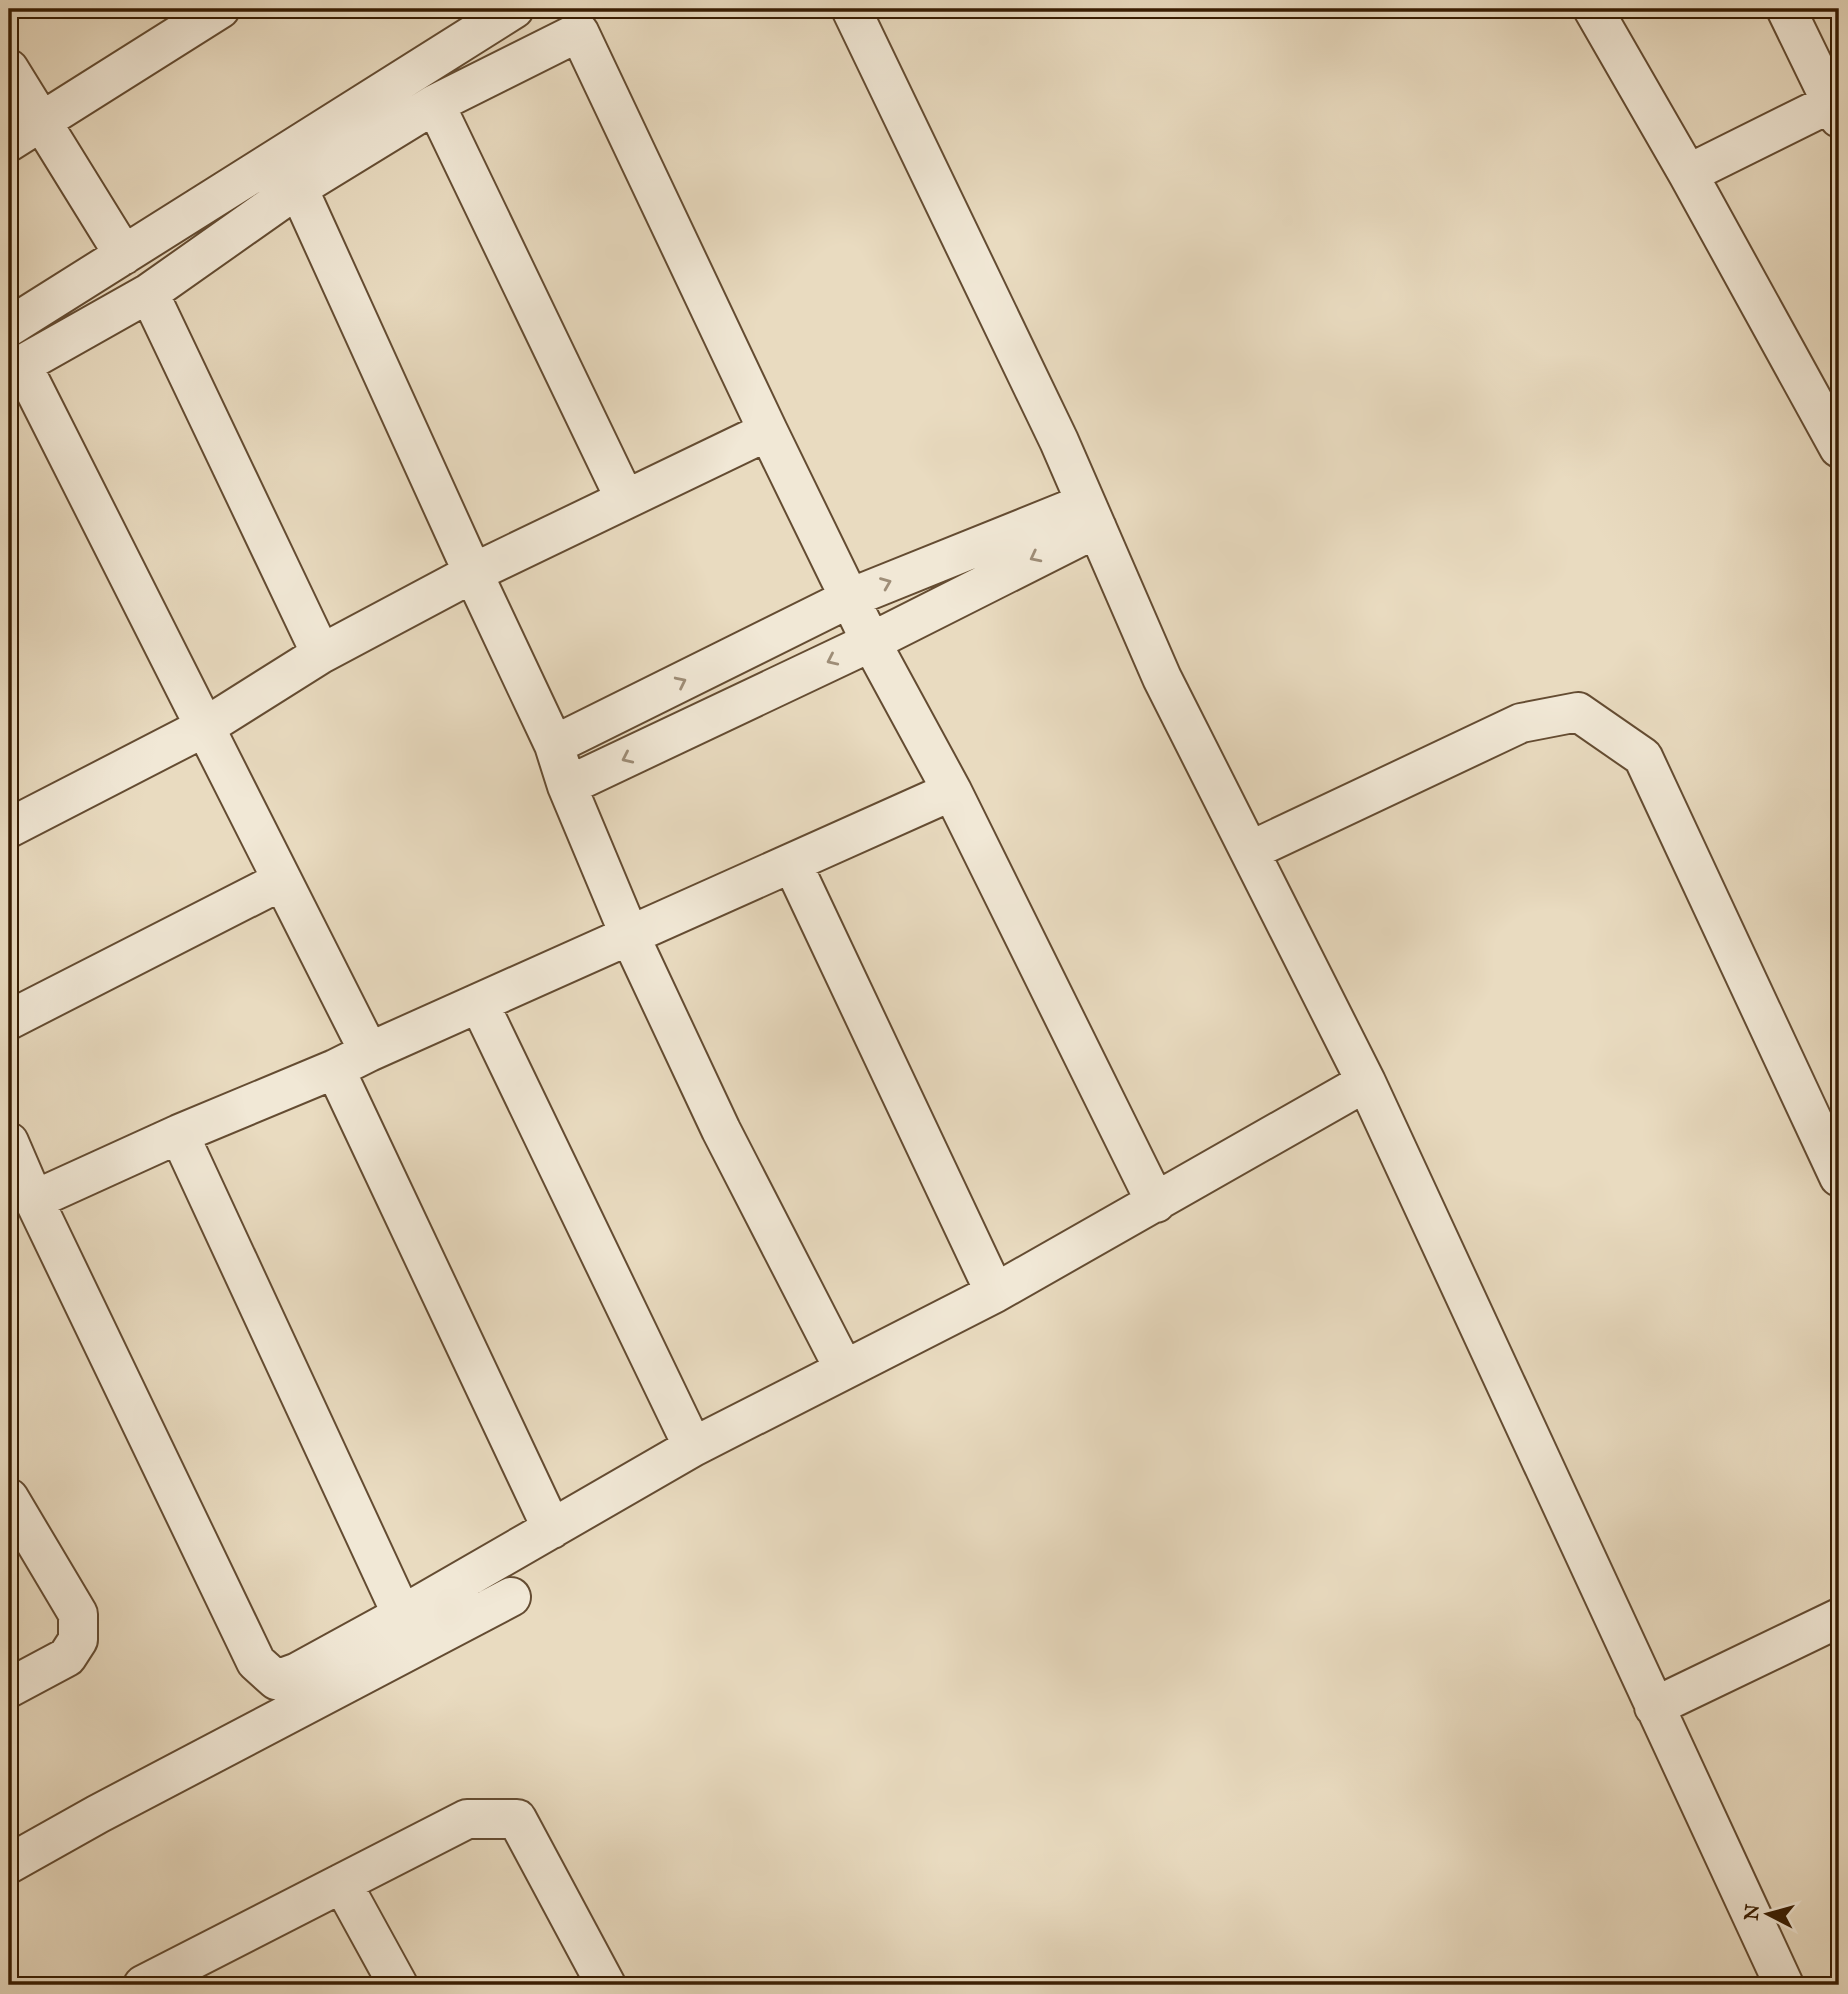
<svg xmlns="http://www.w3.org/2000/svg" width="1848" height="1994" font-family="'IM FELL Great Primer',serif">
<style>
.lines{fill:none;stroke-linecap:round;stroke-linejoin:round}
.minor-casing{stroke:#644c32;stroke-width:42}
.minor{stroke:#f1e8d6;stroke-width:38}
.oneway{stroke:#9e8d77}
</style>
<rect width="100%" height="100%" fill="#e9dbc0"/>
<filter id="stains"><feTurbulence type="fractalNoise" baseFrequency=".00286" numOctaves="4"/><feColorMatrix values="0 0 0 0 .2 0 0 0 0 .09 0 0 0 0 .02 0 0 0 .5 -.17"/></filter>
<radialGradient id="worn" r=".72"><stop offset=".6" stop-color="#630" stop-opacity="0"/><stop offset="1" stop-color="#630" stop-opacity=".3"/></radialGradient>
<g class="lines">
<g class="minor-casing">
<path id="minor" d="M851,9L1059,441L1162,678L1366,1082L1784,1985
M1593,9L1688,174L1839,448
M1786,9L1839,118
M9,69L124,255
M435,104L625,499
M9,142L220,9
M1688,174L1839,99
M298,188L473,573L554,745L567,786L629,934L721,1130L844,1369
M149,293L321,654
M9,327L514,9
M22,365L369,1052
M9,372L149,293L298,188L435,104L579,32L768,431L871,642L952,791L1156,1203
M554,745L850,598L1086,503
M567,786L871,642L1097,528
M9,828L205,727L321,654L473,573L768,431
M1250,851L1521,723L1578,712L1643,757L1839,1177
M792,863L995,1293
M479,1003L693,1447
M9,1020L281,881
M335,1069L552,1529
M179,1134L402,1615
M9,1142L34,1200L256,1662L276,1680L298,1672L402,1615L693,1447L995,1293L1366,1082
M34,1200L179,1134L335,1069L369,1052L952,791
M9,1498L78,1614V1640L67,1657L9,1688
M1654,1707L1839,1618
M9,1864L98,1814L511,1597
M342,1883L398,1985
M143,1985L467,1819H517L606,1985"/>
</g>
<use href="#minor" class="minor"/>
</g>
<defs><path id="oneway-chevron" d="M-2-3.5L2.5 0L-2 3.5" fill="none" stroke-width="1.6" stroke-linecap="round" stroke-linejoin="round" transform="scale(1.75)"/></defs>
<g class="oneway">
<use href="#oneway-chevron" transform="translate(1035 557) rotate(153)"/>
<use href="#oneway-chevron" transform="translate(886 583) rotate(-22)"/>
<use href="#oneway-chevron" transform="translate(832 660) rotate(155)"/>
<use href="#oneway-chevron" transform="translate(681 682) rotate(-26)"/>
<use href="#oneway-chevron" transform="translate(627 758) rotate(155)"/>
</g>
<rect width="1848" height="1994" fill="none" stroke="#e9dbc0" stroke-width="35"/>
<rect x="10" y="10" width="1827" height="1973" fill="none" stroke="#381d02" stroke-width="3.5"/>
<rect x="18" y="18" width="1813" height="1959" fill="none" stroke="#381d02" stroke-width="2"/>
<g transform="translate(1768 1914) rotate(276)" stroke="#f1e8d6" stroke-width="5" paint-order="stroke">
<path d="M0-5L12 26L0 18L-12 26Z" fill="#381d02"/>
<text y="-10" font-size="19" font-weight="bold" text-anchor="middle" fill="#381d02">N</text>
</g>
<rect width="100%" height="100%" filter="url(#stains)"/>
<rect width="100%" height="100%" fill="url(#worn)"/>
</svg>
